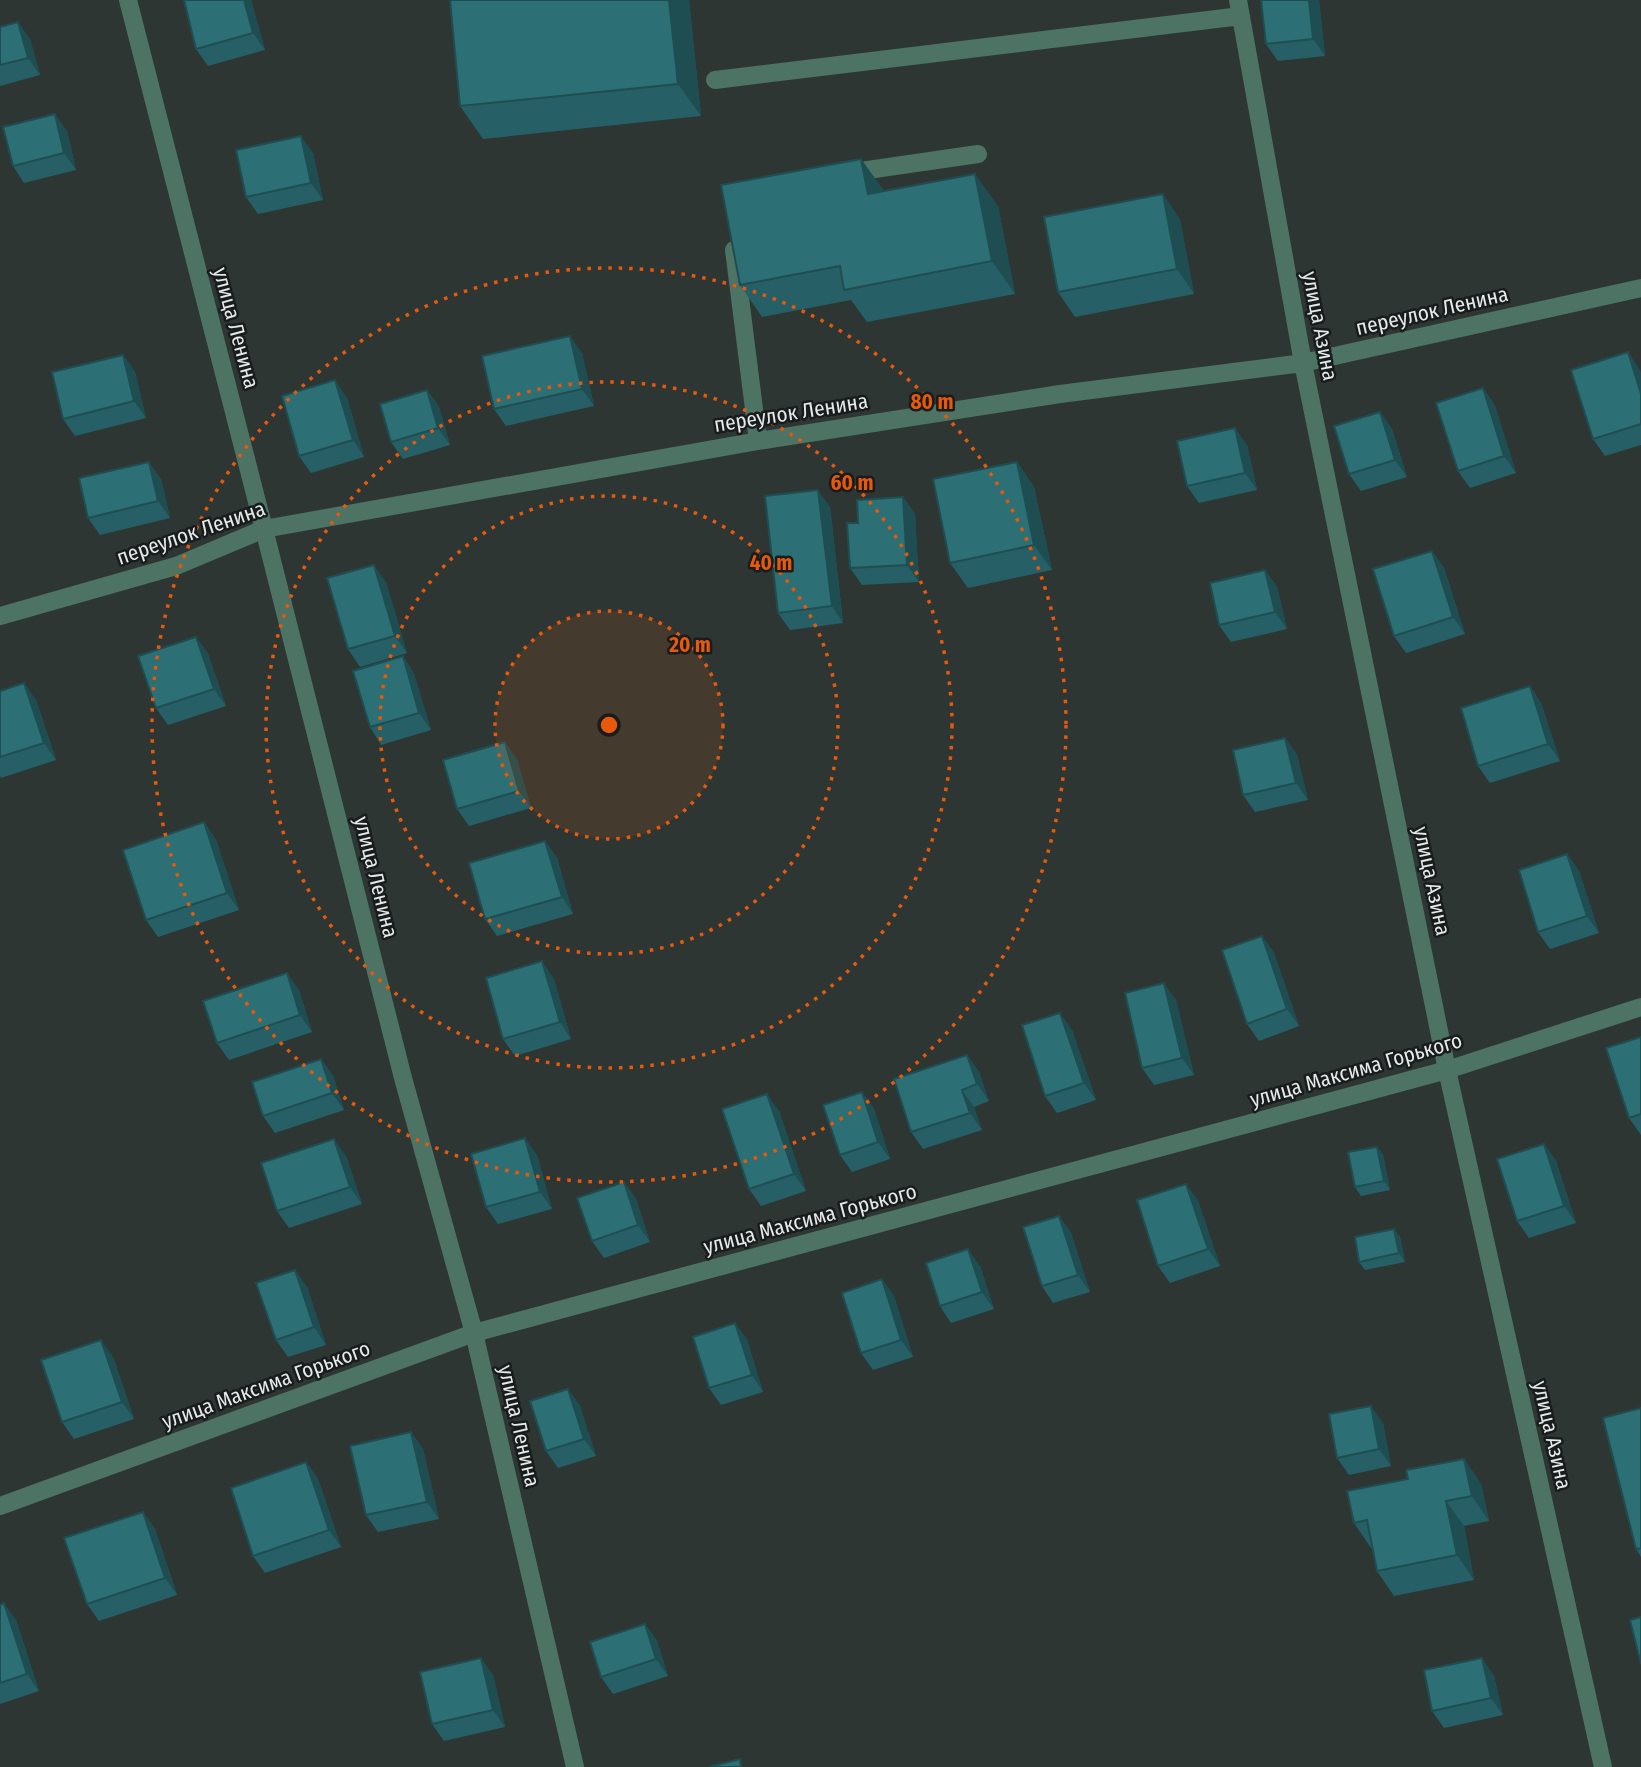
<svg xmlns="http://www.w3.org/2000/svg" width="1641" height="1767" font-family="'Fira Sans Condensed',sans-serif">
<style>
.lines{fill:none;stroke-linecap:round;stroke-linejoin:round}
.minor{stroke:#4c7363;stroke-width:18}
.wall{fill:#265f65}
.shaded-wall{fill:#1f4e52}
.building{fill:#2c6f75;stroke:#1f4e52;stroke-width:2}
.ring{fill:none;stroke:#e8590c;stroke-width:3.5;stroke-dasharray:3.5 7}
.labels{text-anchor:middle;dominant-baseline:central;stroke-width:5;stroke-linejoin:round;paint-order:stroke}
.street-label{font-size:21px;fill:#e6ebea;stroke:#191c1c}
.centre{fill:#e8590c;stroke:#191c1c;stroke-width:3.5}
.ring-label{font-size:21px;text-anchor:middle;font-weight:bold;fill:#e8590c;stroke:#191c1c;stroke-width:5;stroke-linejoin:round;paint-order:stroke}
</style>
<rect width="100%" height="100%" fill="#2e3634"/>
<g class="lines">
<path class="minor" d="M128,0L264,529L403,1078L474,1333L575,1767
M1238,0L1303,363L1447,1070L1603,1767
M715,80L1241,16
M847,173L978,154
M734,250L758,441
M0,616L176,566L264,529L758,441L1060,394L1303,363L1641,288
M0,1506L474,1333L1447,1070L1641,1007"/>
</g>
<path class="wall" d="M184,0H251L265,50L208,66L196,49Z
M689,0L701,116L483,139L460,106Z
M1261,0H1319L1325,56L1278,61L1266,44Z
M0,27L30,39L40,75L0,86Z
M67,131L76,170L24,183L13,166Z
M313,153L323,200L258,214L246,197Z
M861,159L884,191L998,206L1015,294L867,322L851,300L762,317L740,285Z
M1163,194L1180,220L1194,294L1075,317L1058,292Z
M582,353L594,406L506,426L494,409Z
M123,355L135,372L146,418L75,436L63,419Z
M1640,370L1641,374V445L1605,456L1593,439Z
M1483,388L1495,406L1516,473L1470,488L1458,471Z
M427,390L439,407L450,445L403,459L391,442Z
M347,398L364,457L311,473L299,456Z
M1380,412L1392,429L1407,477L1361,491L1349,474Z
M1247,445L1257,490L1199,503L1187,486Z
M1017,462L1034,487L1052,570L968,588L950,563Z
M161,479L170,518L100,535L88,518Z
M903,497L915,514L919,582L862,585L850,568L858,523Z
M830,507L843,623L790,630L778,613Z
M1432,551L1444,568L1465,634L1406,653L1394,636Z
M1265,570L1277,587L1287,629L1231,642L1219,625Z
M386,582L407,653L360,667L348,649Z
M196,637L208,654L226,706L168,725L156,708Z
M403,656L414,674L431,730L381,745L370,727Z
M1530,686L1541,703L1560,761L1490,783L1478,766Z
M0,691L36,700L56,760L1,778L0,776Z
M1285,738L1297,755L1308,800L1255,812L1243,795Z
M517,759L531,808L469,826L457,809Z
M204,822L216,840L239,910L158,937L146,920Z
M545,841L557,858L573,914L497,936L485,919Z
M1567,854L1579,871L1599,933L1550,949L1538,932Z
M1262,936L1274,953L1299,1026L1259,1041L1247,1024Z
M554,979L571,1039L515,1056L503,1039Z
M299,990L312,1032L229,1060L217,1043Z
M1176,1000L1194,1075L1154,1085L1142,1068Z
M1072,1030L1096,1100L1057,1113L1045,1096Z
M1641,1037V1135L1629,1118Z
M967,1055L979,1072L989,1101L974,1107L982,1130L923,1149L911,1132Z
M321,1059L333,1076L344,1110L275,1133L263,1116Z
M862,1092L874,1109L890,1159L852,1172L840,1155Z
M779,1111L806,1191L761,1206L749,1189Z
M1544,1144L1556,1161L1576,1223L1529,1238L1517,1221Z
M1377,1147L1383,1155L1390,1190L1361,1196L1355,1187Z
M537,1155L552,1209L498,1224L486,1207Z
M346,1156L362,1204L289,1228L277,1211Z
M624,1182L636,1199L650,1242L604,1258L592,1241Z
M1186,1184L1198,1201L1220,1266L1170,1283L1158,1266Z
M1059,1216L1071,1233L1090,1292L1053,1303L1042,1286Z
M1394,1229L1400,1237L1405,1262L1365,1270L1359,1262Z
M980,1266L994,1309L951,1323L940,1306Z
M882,1279L894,1296L913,1357L873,1370L861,1353Z
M307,1287L326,1345L288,1357L276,1340Z
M735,1323L747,1340L763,1392L721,1405L709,1388Z
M113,1357L134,1419L74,1439L62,1422Z
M568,1389L580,1406L596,1456L558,1468L546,1451Z
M1641,1408V1557L1636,1549Z
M1383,1423L1391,1466L1349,1475L1337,1458Z
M411,1432L423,1449L439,1519L378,1532L366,1515Z
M1464,1459L1481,1484L1489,1521L1464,1526L1474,1580L1394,1596L1377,1571L1372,1548H1371L1354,1523L1408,1479Z
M306,1462L318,1479L341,1547L265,1573L253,1556Z
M143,1512L155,1529L177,1595L99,1621L87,1604Z
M0,1605L16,1620L39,1691L0,1704Z
M645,1624L657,1641L668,1676L613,1694L601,1677Z
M493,1675L505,1727L444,1741L432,1724Z
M1494,1676L1503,1715L1444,1728L1432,1711Z"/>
<path class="shaded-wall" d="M244,0H251L265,50L253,33Z
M669,0H689L701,116L678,84Z
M1309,0H1319L1325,56L1313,39Z
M18,22L30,39L40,75L28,58Z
M55,114L67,131L76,170L64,153Z
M301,136L313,153L323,200L311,183Z
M861,159L884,191L868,194Z
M975,174L998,206L1015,294L992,261Z
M1163,194L1180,220L1194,294L1177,269Z
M570,336L582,353L594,406L582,389Z
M1628,352L1640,370L1641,374V394Z
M123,355L135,372L146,418L134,401Z
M335,380L347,398L364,457L353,440Z
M1483,388L1495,406L1516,473L1504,456Z
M427,390L439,407L450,445L438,428Z
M1380,412L1392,429L1407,477L1395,460Z
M1235,428L1247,445L1257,490L1245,473Z
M149,462L161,479L170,518L158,501Z
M1017,462L1034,487L1052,570L1034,545Z
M818,490L830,507L843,623L832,606Z
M903,497L915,514L919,582L907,565Z
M1432,551L1444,568L1465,634L1453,617Z
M374,565L386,582L407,653L395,636Z
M1265,570L1277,587L1287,629L1275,612Z
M196,637L208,654L226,706L214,689Z
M403,656L414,674L431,730L419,713Z
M24,683L36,700L56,760L44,743Z
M1530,686L1541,703L1560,761L1548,744Z
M1285,738L1297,755L1308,800L1296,783Z
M505,742L517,759L531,808L519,791Z
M204,822L216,840L239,910L227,893Z
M545,841L557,858L573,914L562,897Z
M1567,854L1579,871L1599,933L1587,916Z
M1262,936L1274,953L1299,1026L1287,1009Z
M542,961L554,979L571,1039L560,1022Z
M287,973L299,990L312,1032L300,1015Z
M1164,983L1176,1000L1194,1075L1182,1058Z
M1060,1013L1072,1030L1096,1100L1084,1083Z
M967,1055L979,1072L989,1101L977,1084Z
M321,1059L333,1076L344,1110L332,1093Z
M962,1090L974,1107L982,1130L970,1113Z
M862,1092L874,1109L890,1159L878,1142Z
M767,1094L779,1111L806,1191L794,1174Z
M525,1138L537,1155L552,1209L540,1192Z
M334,1139L346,1156L362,1204L350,1187Z
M1544,1144L1556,1161L1576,1223L1564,1206Z
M1377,1147L1383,1155L1390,1190L1384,1181Z
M624,1182L636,1199L650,1242L638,1225Z
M1186,1184L1198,1201L1220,1266L1208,1249Z
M1059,1216L1071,1233L1090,1292L1078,1275Z
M1394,1229L1400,1237L1405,1262L1399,1253Z
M968,1249L980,1266L994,1309L982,1292Z
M295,1270L307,1287L326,1345L314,1327Z
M882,1279L894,1296L913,1357L901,1340Z
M735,1323L747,1340L763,1392L752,1375Z
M101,1340L113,1357L134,1419L122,1402Z
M568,1389L580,1406L596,1456L584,1439Z
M1371,1406L1383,1423L1391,1466L1379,1449Z
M411,1432L423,1449L439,1519L427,1502Z
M1464,1459L1481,1484L1489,1521L1472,1496Z
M306,1462L318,1479L341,1547L329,1530Z
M1446,1501L1464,1526L1474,1580L1457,1555Z
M143,1512L155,1529L177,1595L165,1578Z
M4,1603L16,1620L39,1691L27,1674Z
M645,1624L657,1641L668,1676L656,1659Z
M481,1658L493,1675L505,1727L493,1710Z
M1482,1658L1494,1676L1503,1715L1491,1698Z"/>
<path class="building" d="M184,0H244L253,33L196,49Z
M450,0H669L678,84L460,106Z
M1261,0H1309L1313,39L1266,44Z
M18,22L28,58L0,65V27Z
M55,114L64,153L13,166L3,127Z
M301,136L311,183L246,197L236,150Z
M861,159L868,194L975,174L992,261L844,290L840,266L740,285L721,185Z
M1163,194L1177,269L1058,292L1044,217Z
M570,336L582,389L494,409L482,356Z
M1628,352L1641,394V424L1593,439L1571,370Z
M123,355L134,401L63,419L52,372Z
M335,380L353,440L299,456L282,396Z
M1483,388L1504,456L1458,471L1436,403Z
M427,390L438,428L391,442L380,404Z
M1380,412L1395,460L1349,474L1334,426Z
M1235,428L1245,473L1187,486L1177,441Z
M149,462L158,501L88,518L79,478Z
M1017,462L1034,545L950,563L933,479Z
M818,490L832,606L778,613L765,496Z
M903,497L907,565L850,568L847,523H858L857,500Z
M1432,551L1453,617L1394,636L1373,569Z
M374,565L395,636L348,649L327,578Z
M1265,570L1275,612L1219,625L1210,583Z
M196,637L214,689L156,708L138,656Z
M403,656L419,713L370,727L353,671Z
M24,683L44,743L0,757V691Z
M1530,686L1548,744L1478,766L1461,708Z
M1285,738L1296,783L1243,795L1233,750Z
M505,742L519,791L457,809L443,760Z
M204,822L227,893L146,920L123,850Z
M545,841L562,897L485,919L469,863Z
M1567,854L1587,916L1538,932L1519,870Z
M1262,936L1287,1009L1247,1024L1222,950Z
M542,961L560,1022L503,1039L486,978Z
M287,973L300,1015L217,1043L203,1001Z
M1164,983L1182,1058L1142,1068L1125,993Z
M1060,1013L1084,1083L1045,1096L1022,1025Z
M1641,1037V1114L1629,1118L1606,1048Z
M967,1055L977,1084L962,1090L970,1113L911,1132L894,1079Z
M321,1059L332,1093L263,1116L252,1082Z
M862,1092L878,1142L840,1155L823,1105Z
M767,1094L794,1174L749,1189L722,1109Z
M525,1138L540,1192L486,1207L471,1154Z
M334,1139L350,1187L277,1211L261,1163Z
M1544,1144L1564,1206L1517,1221L1497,1159Z
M1377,1147L1384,1181L1355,1187L1348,1152Z
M624,1182L638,1225L592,1241L577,1198Z
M1186,1184L1208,1249L1158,1266L1137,1200Z
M1059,1216L1078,1275L1042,1286L1023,1227Z
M1394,1229L1399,1253L1359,1262L1355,1237Z
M968,1249L982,1292L940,1306L926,1263Z
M295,1270L314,1327L276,1340L256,1283Z
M882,1279L901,1340L861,1353L842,1293Z
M735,1323L752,1375L709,1388L693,1337Z
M101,1340L122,1402L62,1422L41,1360Z
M568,1389L584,1439L546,1451L530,1401Z
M1371,1406L1379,1449L1337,1458L1329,1414Z
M1641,1408V1548L1636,1549L1603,1418Z
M411,1432L427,1502L366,1515L350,1446Z
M1464,1459L1472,1496L1446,1501L1457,1555L1377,1571L1367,1520L1354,1523L1347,1491L1408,1479L1406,1470Z
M306,1462L329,1530L253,1556L231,1488Z
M143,1512L165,1578L87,1604L64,1538Z
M4,1603L27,1674L0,1683V1605Z
M1641,1617V1664L1630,1620Z
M645,1624L656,1659L601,1677L590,1642Z
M481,1658L493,1710L432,1724L420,1672Z
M1482,1658L1491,1698L1432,1711L1424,1670Z
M740,1759L741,1767H709Z"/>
<circle cx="609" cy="725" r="114" fill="#e8590c" fill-opacity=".12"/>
<g class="ring">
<circle cx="609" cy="725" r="114"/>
<circle cx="609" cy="725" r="229"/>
<circle cx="609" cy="725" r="343"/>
<circle cx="609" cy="725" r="457"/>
</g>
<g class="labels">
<g class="street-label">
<text transform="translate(1432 311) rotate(-13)">переулок Ленина</text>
<text transform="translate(1320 326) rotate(79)">улица Азина</text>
<text transform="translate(236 328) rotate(75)">улица Ленина</text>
<text transform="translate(791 413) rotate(-9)">переулок Ленина</text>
<text transform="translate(191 533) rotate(-19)">переулок Ленина</text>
<text transform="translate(376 877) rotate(76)">улица Ленина</text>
<text transform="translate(1432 881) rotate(78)">улица Азина</text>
<text transform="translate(1356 1070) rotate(-16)">улица Максима Горького</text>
<text transform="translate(810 1219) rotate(-15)">улица Максима Горького</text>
<text transform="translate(266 1385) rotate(-20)">улица Максима Горького</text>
<text transform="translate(519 1426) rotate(77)">улица Ленина</text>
<text transform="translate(1552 1435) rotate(77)">улица Азина</text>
</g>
</g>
<circle cx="609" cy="725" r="10" class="centre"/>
<g class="ring-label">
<text x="932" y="409">80 m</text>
<text x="852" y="490">60 m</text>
<text x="771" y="570">40 m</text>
<text x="690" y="652">20 m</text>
</g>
</svg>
